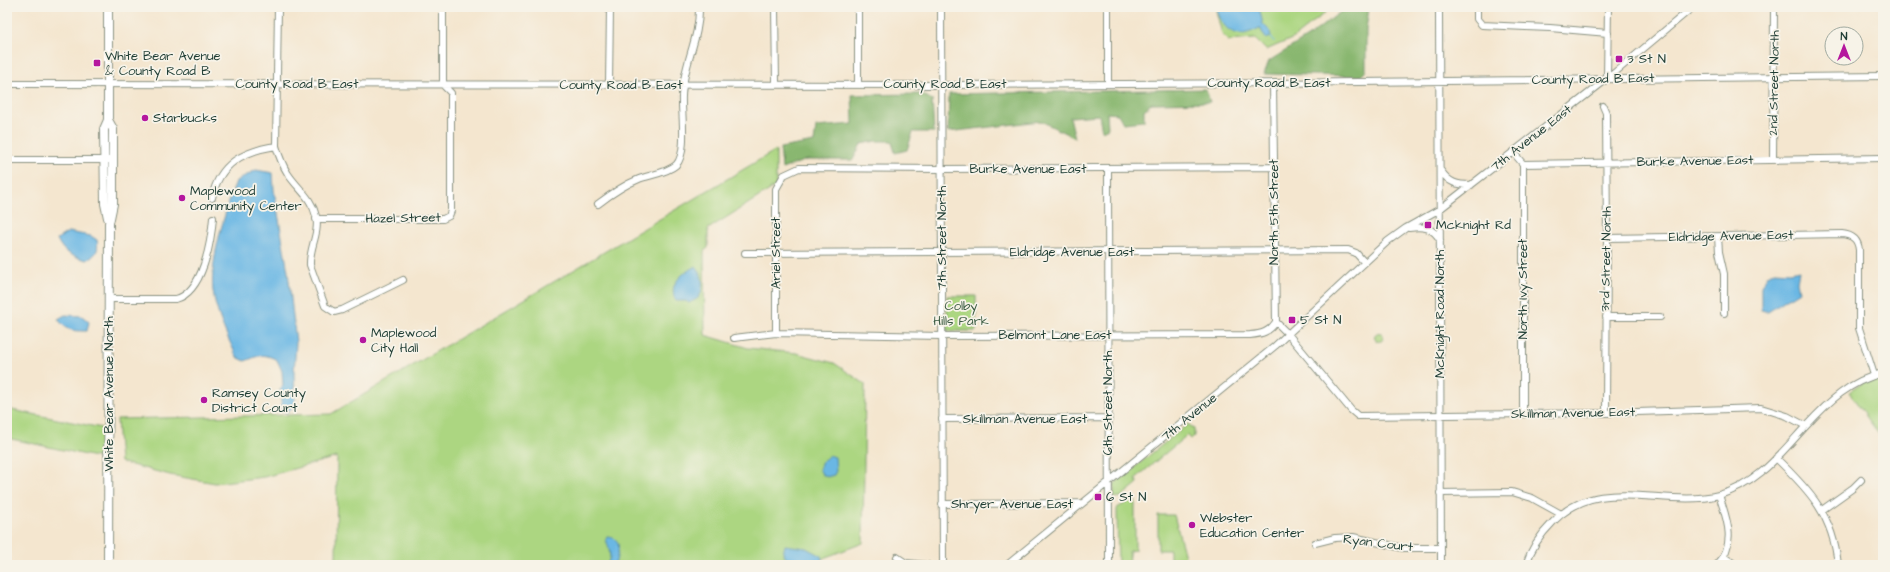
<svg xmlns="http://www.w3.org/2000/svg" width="1890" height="572" font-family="'Architects Daughter',sans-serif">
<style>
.green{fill:#acd681;stroke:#668a5a}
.forest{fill:#89b76f;stroke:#547a52}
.water{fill:#6ab7e4;stroke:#447a8c}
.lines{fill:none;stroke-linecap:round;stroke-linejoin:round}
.stream{stroke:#6ab7e4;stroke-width:1.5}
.minor-casing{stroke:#8a9282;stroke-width:8}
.major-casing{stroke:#8a9282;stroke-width:10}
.minor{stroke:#fff;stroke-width:6}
.major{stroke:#fff;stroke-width:8}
.poi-dot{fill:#b5179e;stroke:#f7f3e8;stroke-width:1.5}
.labels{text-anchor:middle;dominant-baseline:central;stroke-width:3.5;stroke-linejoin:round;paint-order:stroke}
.poi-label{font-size:13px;fill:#1f3d34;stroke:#f7f3e8;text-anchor:start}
.street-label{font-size:13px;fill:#1f3d34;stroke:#f7f3e8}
.park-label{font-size:13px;fill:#3b5c43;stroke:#f7f3e8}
</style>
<rect width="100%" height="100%" fill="#f7f3e8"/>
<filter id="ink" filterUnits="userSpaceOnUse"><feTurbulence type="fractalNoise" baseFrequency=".025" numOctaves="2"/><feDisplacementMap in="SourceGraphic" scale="8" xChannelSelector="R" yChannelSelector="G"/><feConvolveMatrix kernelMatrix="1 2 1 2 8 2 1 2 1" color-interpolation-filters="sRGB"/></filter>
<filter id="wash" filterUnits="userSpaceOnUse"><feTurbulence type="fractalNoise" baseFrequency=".012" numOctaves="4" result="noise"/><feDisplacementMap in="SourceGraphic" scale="16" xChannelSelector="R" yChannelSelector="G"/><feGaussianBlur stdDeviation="0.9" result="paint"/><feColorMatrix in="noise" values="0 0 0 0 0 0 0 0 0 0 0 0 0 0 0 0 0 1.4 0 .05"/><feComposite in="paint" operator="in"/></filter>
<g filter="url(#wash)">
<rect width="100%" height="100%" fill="#f4e6cf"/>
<path class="green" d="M1215,7H1332L1294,38L1266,50L1255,39L1228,41L1222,34Z
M776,150V186L708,229V248L704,251L705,335L748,348L796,353L834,363L865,384L863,543L805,565H336L337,457L264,477L215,483L170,475L120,462L117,419L331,414Z
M947,296H976V331H947Z
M1374.5 337a4.5 4.5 0 1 1 9 0a4.5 4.5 0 1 1-9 0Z
M1883,375V440L1849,392L1867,380Z
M7,409L102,428L100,458L7,438Z
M1188,424L1194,429V436L1191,439L1187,435L1135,479L1138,483L1121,497L1114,498V484Z
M1135,498V550L1129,551L1130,565H1118L1117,508Z
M1158,515H1174L1187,565L1170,561V550H1158Z"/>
<path class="forest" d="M1347,7H1372L1369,9L1366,29V71L1361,76L1264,74L1269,61L1309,36Z
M1206,89L1210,102L1152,103L1144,110V121L1123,123L1118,114L1107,113L1108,128L1102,131L1099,115L1070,117L1075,138L1041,121L948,132L949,94Z
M922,94L932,100L934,132H913L907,150L895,153L892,141H876L861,144L853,160H806L782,169L780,148L814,142L816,127L853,124L852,95Z"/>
<path class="water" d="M1217,7H1259L1263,24L1270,31L1271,37L1266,39L1260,28C1255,30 1247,34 1241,34C1226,33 1219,20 1217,7Z
M256,170L273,173L274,190L288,272L296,342L294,373L295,406L286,413L282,410L280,390L283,385L282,371L277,360C262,352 259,356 245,361L237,357C228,338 218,318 214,297C207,267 226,210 236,181Z
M68,232L91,236L97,240C99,251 96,255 87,260C72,256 63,253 57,239Z
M696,266C703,273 705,290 698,298C696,300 692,301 689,303L686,301H676C667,285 682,273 696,266Z
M1799,270L1797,282L1799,291L1768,311L1761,310V286L1768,275L1774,271L1790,272Z
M65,315L82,316L89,322L87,331C72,331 67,331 58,319Z
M829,455L835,457L836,471L834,475L827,477L822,474L819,469L822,462Z
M607,537C625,537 617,555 615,565H607L610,557L609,549L606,539Z
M785,545L806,548L821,556L823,565H790L789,561L783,554Z"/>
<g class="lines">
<path class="stream" d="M1271,37L1274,41"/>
</g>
</g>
<g filter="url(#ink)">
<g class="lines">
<g class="minor-casing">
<path id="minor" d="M278,7L276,146C279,156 283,166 288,174C298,189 312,198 316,216C320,233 309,248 310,265L325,306L334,312L342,310L403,280
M775,7L776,84
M858,7V84
M941,7L943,565
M1108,7V84
M1439,7L1441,565
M1477,7V19L1482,25L1550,28L1608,33
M1607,79L1608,7
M1273,83L1276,322L1288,334L1351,410L1358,416L1606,413L1761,408L1787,416L1806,426C1829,401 1850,381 1883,373
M7,84L952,85L1273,83L1883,76
M609,85L610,7
M1603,106L1606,113L1607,238L1606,413
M1513,152L1523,164L1883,158
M7,160H113
M1773,160L1774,7
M1523,164V414
M1108,168L1109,565
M1441,171C1449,183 1457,185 1471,185
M212,198C219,163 244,151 276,146
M598,204C611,194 624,185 639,179C650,175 667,173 676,165C688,153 681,113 682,96C683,65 700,38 699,7
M316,219H443L449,216L451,211V93L443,85V7
M1409,228C1423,226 1433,227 1440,240
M1718,237L1719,252L1724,274V313
M1607,238L1842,234C1852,235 1858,239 1859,250V328L1874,375
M745,253L1348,250L1356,253L1364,262
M110,299H176C203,292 211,242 213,218
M1606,317H1660
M776,333V189L784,175L799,168L942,169L1274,167
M734,338L776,333L942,336L1250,335C1262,334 1269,332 1276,322
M942,419L1108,418
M1776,458C1810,491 1833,515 1838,565
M1440,493L1512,492L1532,498L1561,514
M942,504L1082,503
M1822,510L1853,488L1861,480
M1315,543L1335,538L1353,537L1403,548H1441
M897,557L906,563L927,565
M1724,557L1736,565
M1007,565L1275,346L1388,241L1406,228L1440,209L1607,79L1693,7
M1526,565C1531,548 1541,534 1553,522C1600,473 1663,509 1719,495C1757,485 1781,453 1806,426
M1717,565C1737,544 1727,519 1719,495"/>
</g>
<g class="major-casing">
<path id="major" d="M108,7V120L104,129L105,204L108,218
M108,565L109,223L113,204V129L108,120"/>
</g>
<use href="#minor" class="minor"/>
<use href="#major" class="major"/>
</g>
</g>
<g class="poi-dot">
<rect x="1615" y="55" width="8" height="8" rx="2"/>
<rect x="93" y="59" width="8" height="8" rx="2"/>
<circle cx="145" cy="118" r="4"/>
<circle cx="182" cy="198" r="4"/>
<rect x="1424" y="221" width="8" height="8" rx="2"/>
<rect x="1288" y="316" width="8" height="8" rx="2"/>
<circle cx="363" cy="340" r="4"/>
<circle cx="204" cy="400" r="4"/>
<rect x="1094" y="493" width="8" height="8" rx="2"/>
<circle cx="1192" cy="525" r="4"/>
</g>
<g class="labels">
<g class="poi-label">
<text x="105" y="56">White Bear Avenue<tspan x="105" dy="15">&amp; County Road B</tspan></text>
<text x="1627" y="59">3 St N</text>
<text x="153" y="118">Starbucks</text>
<text x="190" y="191">Maplewood<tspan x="190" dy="15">Community Center</tspan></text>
<text x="1436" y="225">Mcknight Rd</text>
<text x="1300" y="320">5 St N</text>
<text x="371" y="333">Maplewood<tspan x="371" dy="15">City Hall</tspan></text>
<text x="212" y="393">Ramsey County<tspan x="212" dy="15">District Court</tspan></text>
<text x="1106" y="497">6 St N</text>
<text x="1200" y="518">Webster<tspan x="1200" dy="15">Education Center</tspan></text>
</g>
<g class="street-label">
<text transform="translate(1593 79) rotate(-1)">County Road B East</text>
<text x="1269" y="83">County Road B East</text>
<text transform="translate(1774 83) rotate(-89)">2nd Street North</text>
<text x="297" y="84">County Road B East</text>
<text x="945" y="84">County Road B East</text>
<text x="621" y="85">County Road B East</text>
<text transform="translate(1531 138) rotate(-38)">7th Avenue East</text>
<text transform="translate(1695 161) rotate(-1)">Burke Avenue East</text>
<text x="1028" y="169">Burke Avenue East</text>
<text transform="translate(1274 212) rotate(-90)">North 5th Street</text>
<text transform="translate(403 218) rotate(-1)">Hazel Street</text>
<text transform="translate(1731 236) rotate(-1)">Eldridge Avenue East</text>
<text transform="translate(942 238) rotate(-90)">7th Street North</text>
<text x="1072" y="252">Eldridge Avenue East</text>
<text transform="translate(776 253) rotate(-90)">Ariel Street</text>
<text transform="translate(1606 259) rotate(-89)">3rd Street North</text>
<text transform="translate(1523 289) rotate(-90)">North Ivy Street</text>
<text transform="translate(1440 314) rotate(-90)">McKnight Road North</text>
<text x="1055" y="335">Belmont Lane East</text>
<text transform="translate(109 394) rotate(-90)">White Bear Avenue North</text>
<text transform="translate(1108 403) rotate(-90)">6th Street North</text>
<text transform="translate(1573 413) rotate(-1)">Skillman Avenue East</text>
<text transform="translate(1189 417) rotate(-39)">7th Avenue</text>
<text x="1025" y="419">Skillman Avenue East</text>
<text x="1012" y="504">Shryer Avenue East</text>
<text transform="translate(1378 543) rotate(7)">Ryan Court</text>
</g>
<g class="park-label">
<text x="961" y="306">Colby<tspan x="961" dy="15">Hills Park</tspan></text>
</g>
</g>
<rect width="1890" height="572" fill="none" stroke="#f7f3e8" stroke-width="24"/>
<g transform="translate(1844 46)"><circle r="19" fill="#f7f3e8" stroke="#a1aaa0"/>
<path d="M0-3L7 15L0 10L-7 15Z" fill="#b5179e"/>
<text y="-6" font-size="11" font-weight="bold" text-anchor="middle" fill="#1f3d34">N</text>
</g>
</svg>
